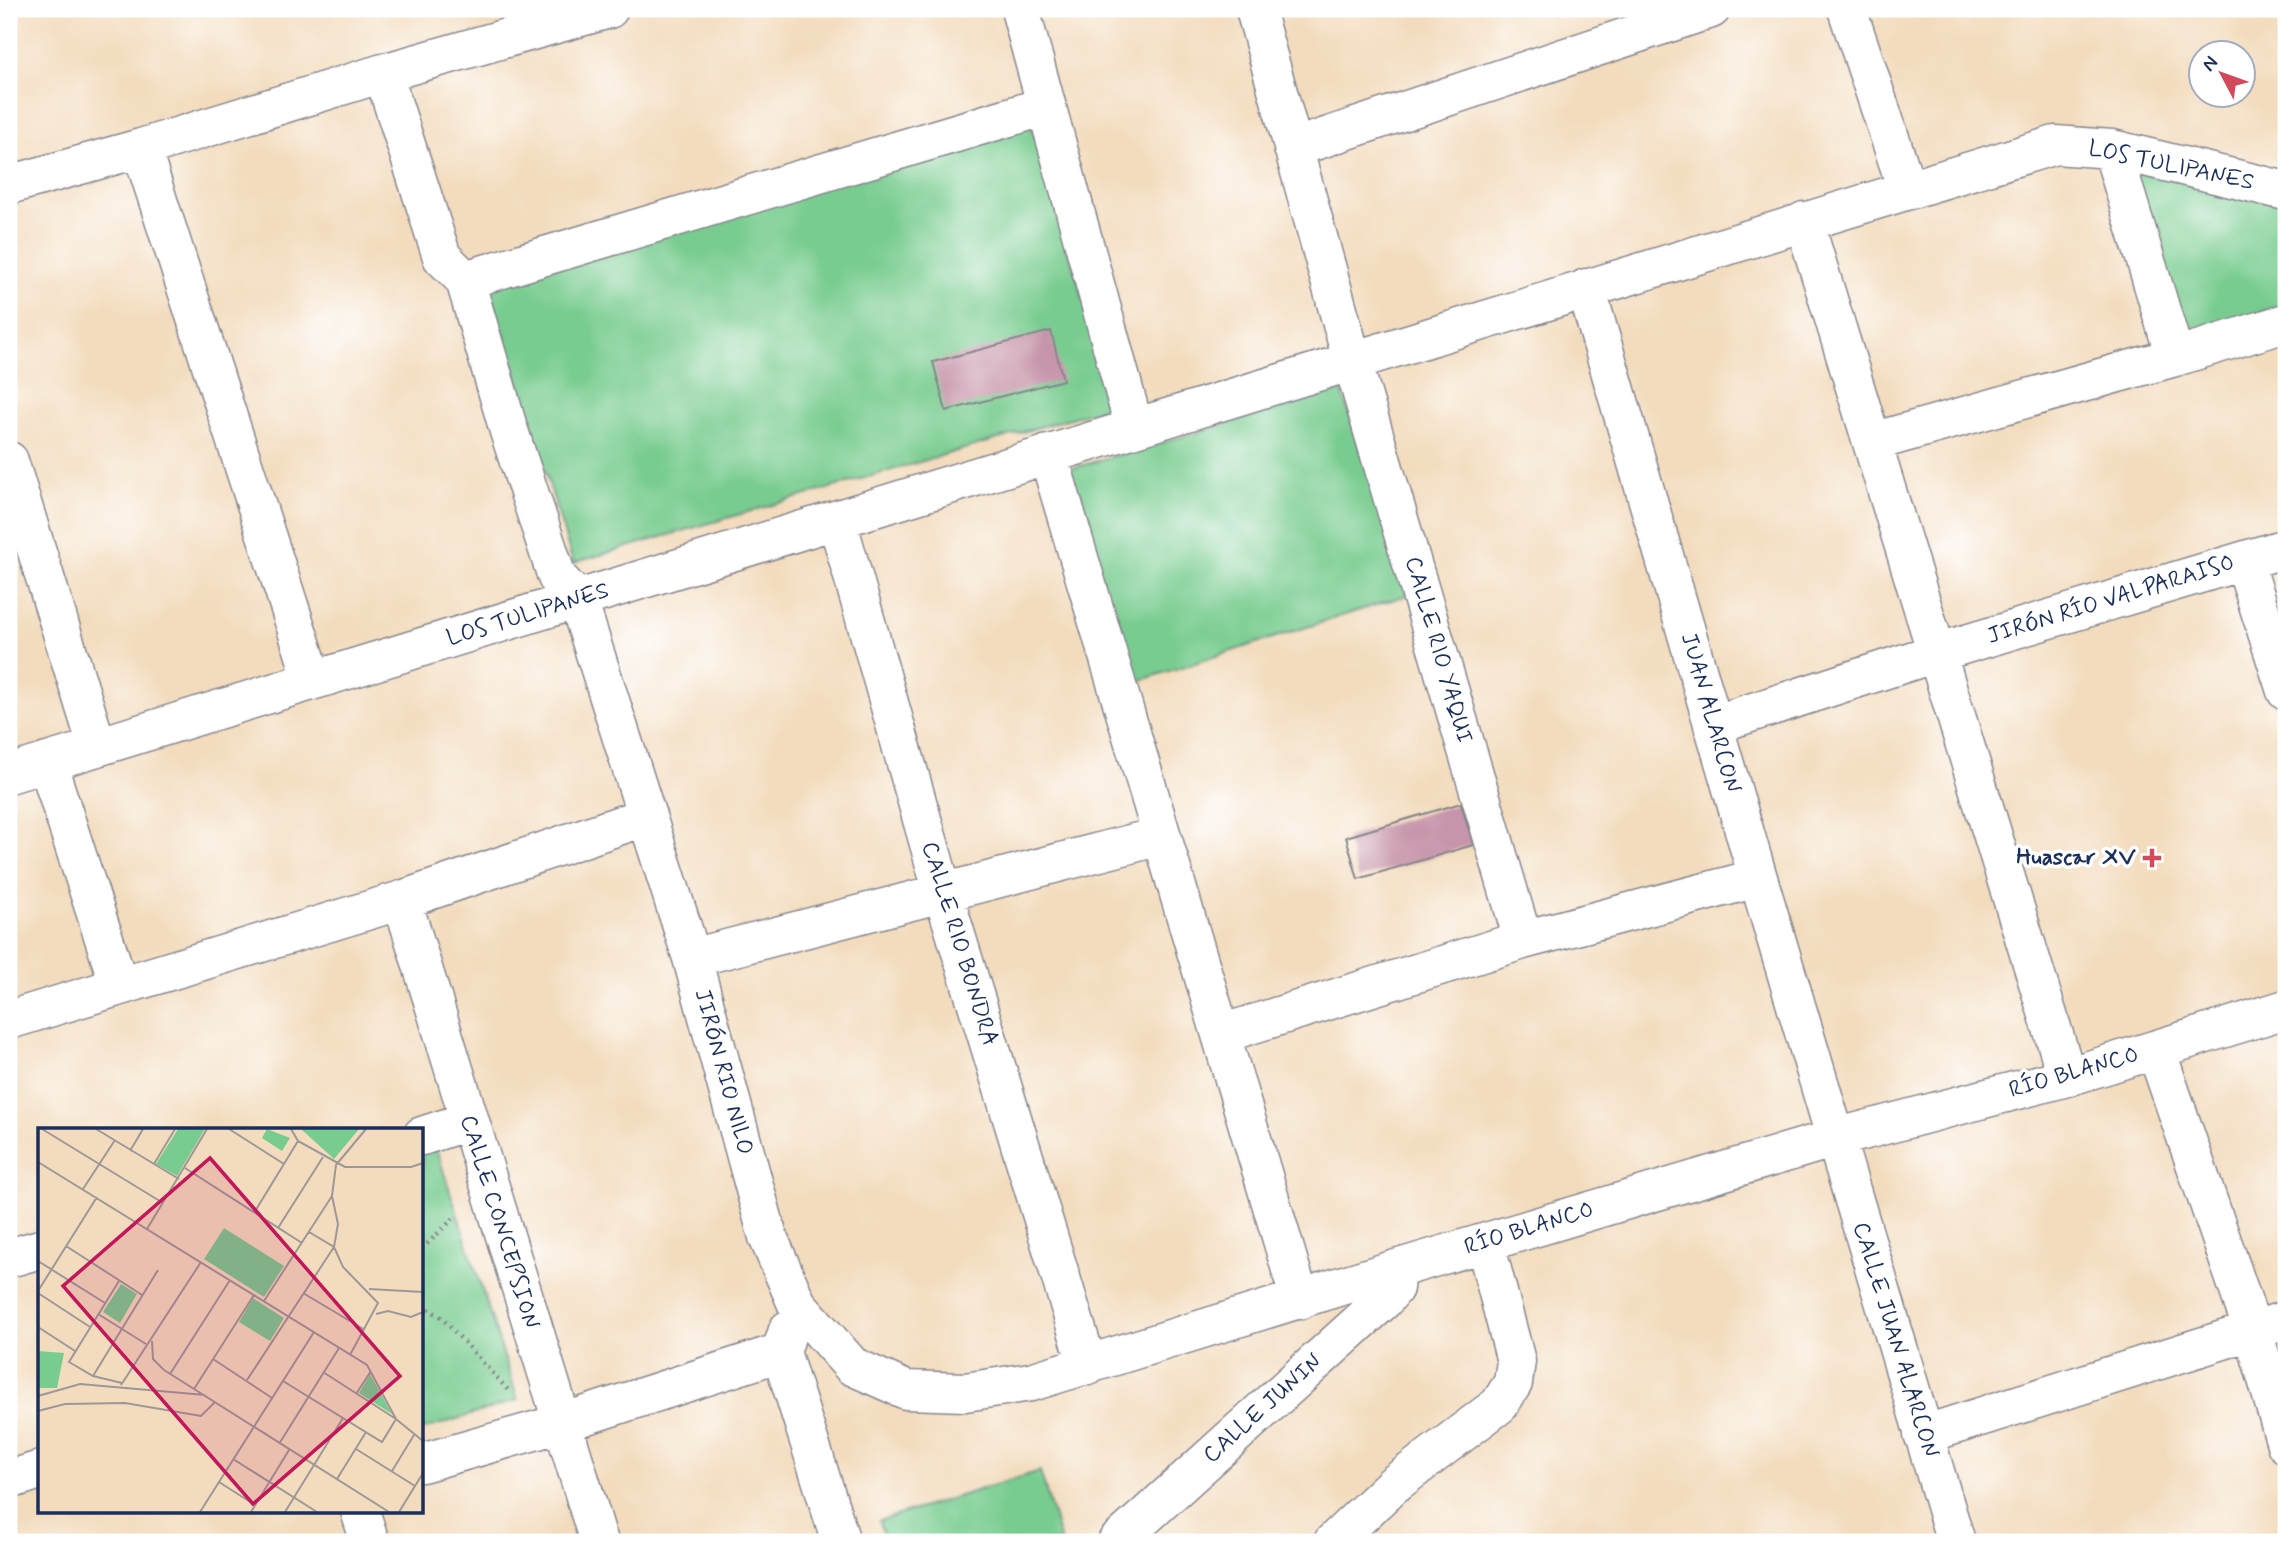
<svg xmlns="http://www.w3.org/2000/svg" width="2295" height="1551" font-family="Mynerve,sans-serif">
<style>
.green{fill:#78cc8f;stroke:#4a7e76;stroke-width:2}
.building{fill:#c795ab}
.lines{fill:none;stroke-linecap:round;stroke-linejoin:round}
.minor-casing{stroke:#87868e;stroke-width:41}
.path{stroke:#87868e;stroke-width:4.5;stroke-dasharray:2 5;stroke-linecap:butt}
.minor{stroke:#fff;stroke-width:38}
.poi-dot{fill:#d1495b;stroke:#fff;stroke-width:2.5}
.labels{text-anchor:middle;dominant-baseline:central;stroke-width:7;stroke-linejoin:round;paint-order:stroke}
.street-label{font-size:23px;fill:#1b2f5e;stroke:#fff}
.poi-label{font-size:23px;font-weight:bold;fill:#1b2f5e;stroke:#fff;text-anchor:end}
.inset-road{fill:none;stroke:#9d9797;stroke-width:2}
.view{fill:#c2185b;fill-opacity:0.15;stroke:#c2185b;stroke-width:3.5}
.inset-edge{fill:none;stroke:#1b2f5e;stroke-width:3.5}
</style>
<rect width="100%" height="100%" fill="#fff"/>
<filter id="ink" filterUnits="userSpaceOnUse"><feTurbulence type="fractalNoise" baseFrequency=".0143" numOctaves="2"/><feDisplacementMap in="SourceGraphic" scale="14" xChannelSelector="R" yChannelSelector="G"/><feConvolveMatrix kernelMatrix="1 2 1 2 8 2 1 2 1" color-interpolation-filters="sRGB"/></filter>
<filter id="wash" filterUnits="userSpaceOnUse"><feTurbulence type="fractalNoise" baseFrequency=".00686" numOctaves="4" result="noise"/><feDisplacementMap in="SourceGraphic" scale="28" xChannelSelector="R" yChannelSelector="G"/><feGaussianBlur stdDeviation="1.57" result="paint"/><feColorMatrix in="noise" values="0 0 0 0 0 0 0 0 0 0 0 0 0 0 0 0 0 1.4 0 .05"/><feComposite in="paint" operator="in"/></filter>
<g filter="url(#wash)">
<rect width="100%" height="100%" fill="#f3dcbd"/>
<path class="green" d="M1030,122L1115,405L573,563L489,285Z
M2130,170L2286,204V304L2178,337Z
M1342,391L1407,595L1132,683L1062,471Z
M435,1145L518,1400L422,1430V1150Z
M1040,1471L1061,1542H885L879,1521Z"/>
<g id="blocks">
<path class="building" d="M1051,331L1063,380L946,411L933,362Z
M1461,803L1473,845L1358,879L1346,837Z"/>
</g>
</g>
<g filter="url(#ink)">
<use href="#blocks" fill-opacity="0" stroke="#87868e" stroke-width="2"/>
<g class="lines">
<g class="minor-casing">
<path id="minor" d="M1020,9L1134,427
M1255,9L1352,360L1523,940
M1847,9L1907,189
M383,73L442,257L465,280L509,431L557,577L578,600L692,958L768,1237L797,1304L852,1366L906,1390L965,1392L1031,1382L1396,1269L1835,1138L2067,1077L2286,1009
M141,148L313,680
M1293,148L1711,9
M2112,149L2175,357
M9,185L141,148L383,73L609,9
M1804,221L2067,1077
M465,280L1046,106
M1586,288L1758,878L1956,1542
M1872,442L2175,357L2286,323
M1048,454L1300,1300
M9,461L97,746
M837,520L943,893L1088,1366
M2244,561L2286,691
M1713,725L1936,653L2286,548
M47,762L119,985
M9,774L2055,145L2112,149L2286,191
M402,900L599,1542
M692,958L1161,836
M9,1020L402,900L647,816
M1221,1034L1523,940L1758,878
M2156,1050L2253,1331L2286,1444
M422,1136L468,1121
M9,1258L40,1249
M788,1330L781,1352L841,1542
M1923,1435L2286,1320
M422,1463L562,1423L781,1352
M9,1480L40,1470
M360,1511L370,1542
M1117,1542L1384,1300L1394,1288L1396,1269
M1333,1542L1393,1485L1499,1405L1513,1383L1516,1361L1485,1243"/>
</g>
<path class="path" d="M2061,9L2063,11L2082,9
M422,1249L456,1216
M422,1305L441,1317L509,1391"/>
<use href="#minor" class="minor"/>
</g>
</g>
<path class="poi-dot" d="M2148.5 847.5h7v7h7v7h-7v7h-7v-7h-7v-7h7z"/>
<g class="labels">
<g class="street-label">
<text transform="translate(2171 166) rotate(12)">LOS TULIPANES</text>
<text transform="translate(2111 600) rotate(-17)">JIRÓN RÍO VALPARAISO</text>
<text transform="translate(528 615) rotate(-17)">LOS TULIPANES</text>
<text transform="translate(1438 650) rotate(74)">CALLE RIO YAQUI</text>
<text transform="translate(1710 713) rotate(74)">JUAN ALARCON</text>
<text transform="translate(959 944) rotate(73)">CALLE RIO BONDRA</text>
<text transform="translate(723 1072) rotate(75)">JIRÓN RIO NILO</text>
<text transform="translate(2074 1073) rotate(-16)">RÍO BLANCO</text>
<text transform="translate(499 1222) rotate(73)">CALLE CONCEPSION</text>
<text transform="translate(1529 1229) rotate(-17)">RÍO BLANCO</text>
<text transform="translate(1895 1340) rotate(73)">CALLE JUAN ALARCON</text>
<text transform="translate(1263 1409) rotate(-42)">CALLE JUNIN</text>
</g>
<g class="poi-label">
<text x="2136" y="858">Huascar XV</text>
</g>
</g>
<g transform="translate(38 1128)">
<rect width="385" height="385" fill="#f3dcbd"/>
<path d="M140,1H167L139,48L118,36ZM229,1L252,10L244,23L224,10ZM263,1H321L296,31ZM186,100L246,138L226,169L166,131ZM83,156L99,166L82,195L65,184ZM215,170L246,190L232,213L201,194ZM0,223L26,225L19,260H0ZM332,246L354,286L321,265Z" fill="#78cc8f"/>
<path class="inset-road" d="M4,1L125,75M58,1L141,51M191,1L246,36M253,1L260,13L307,39H373L385,35M92,23L105,1M0,34L329,237L358,291L385,313M116,36L137,1M147,40L264,115M45,61L77,12M216,85L260,13M240,100L285,29M109,101L169,1M271,104L296,119L305,139L340,175L312,227M28,118L104,167M0,133L67,175M81,153L31,234L55,248L84,255M331,161L385,164M0,163L59,69M0,165L52,199M265,165L327,202M226,173L294,68L298,37L328,1M60,186L108,216M338,186L350,183L373,189L385,184M0,199L37,223M114,213L115,231L126,242L351,384M175,231L234,270M132,246L192,152M55,248L120,142M209,252L296,119L300,96L294,68M245,253L344,314L358,291L285,244M83,257L163,134M156,261L216,167M318,266L333,243M0,268L42,256L167,267M0,283L27,276L87,275L163,288L177,274M241,316L301,220M318,321L377,358M195,331L279,384M354,343L376,307M299,351L328,304M181,354L217,377M162,384L276,204M213,384L251,322M247,384L305,290M361,384L385,345"/>
<path class="view" d="M172,30L362,248L215,376L25,158Z"/>
<rect width="385" height="385" class="inset-edge"/>
</g>
<rect width="2295" height="1551" fill="none" stroke="#fff" stroke-width="35"/>
<g transform="translate(2222 74) rotate(311)"><circle r="33" fill="#ffffff" stroke="#a4acbf" stroke-width="2"/>
<path d="M0-5L12 26L0 18L-12 26Z" fill="#d1495b"/>
<text y="-10" font-size="19" font-weight="bold" text-anchor="middle" fill="#1b2f5e">N</text>
</g>
</svg>
